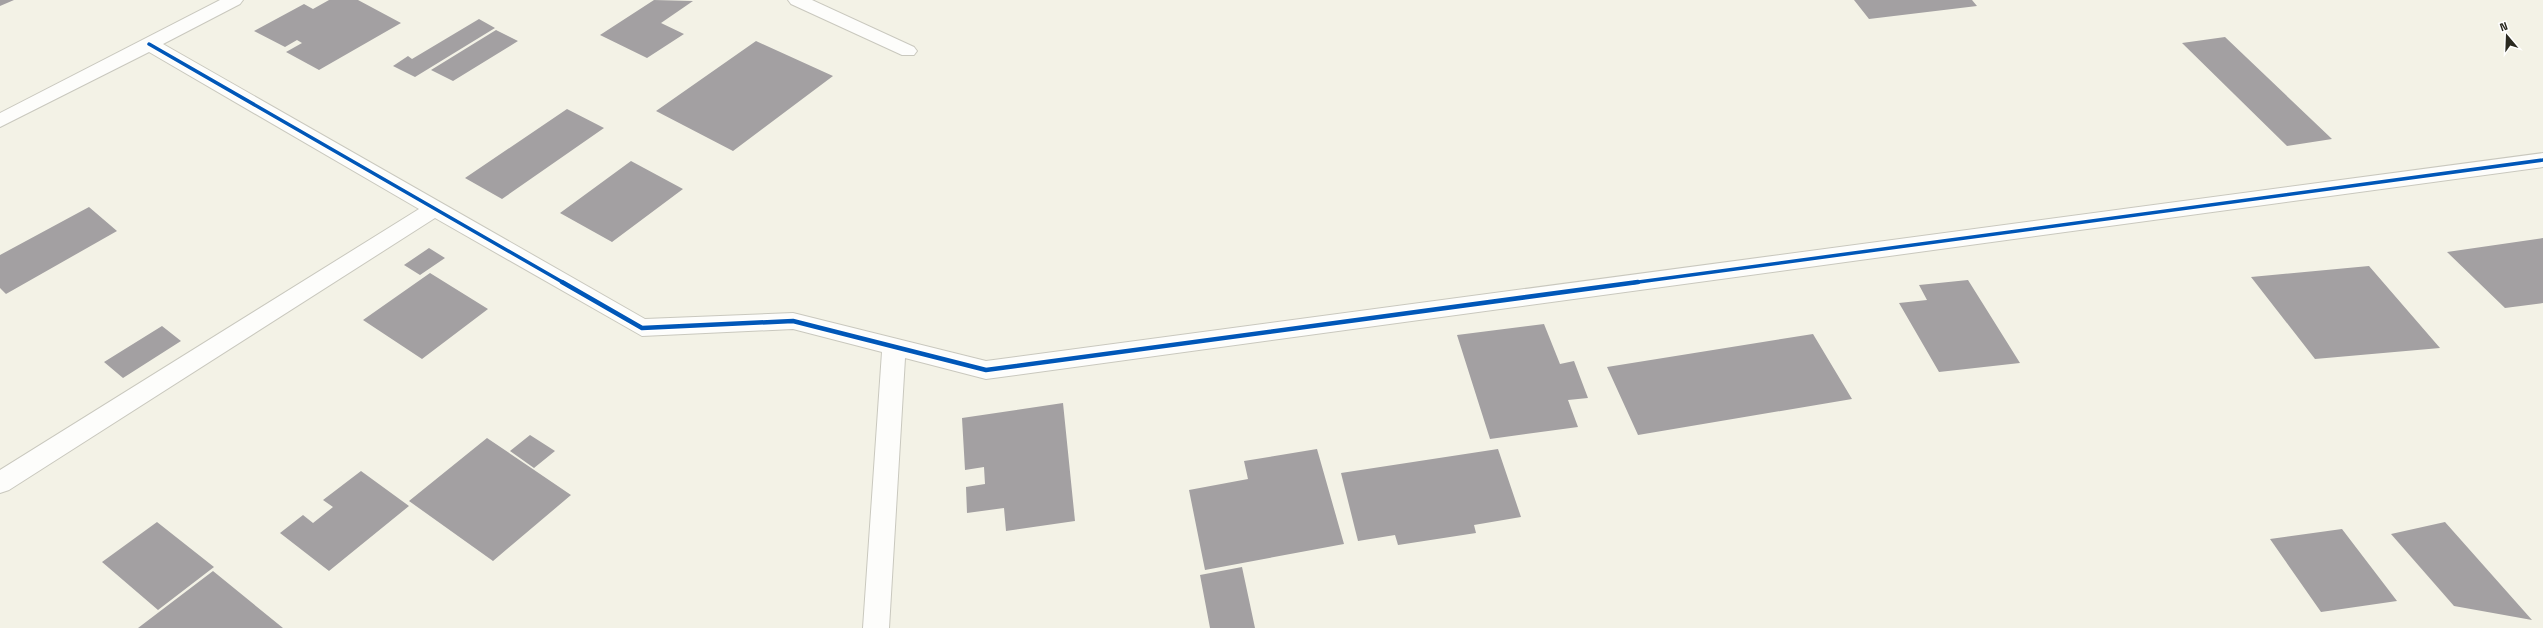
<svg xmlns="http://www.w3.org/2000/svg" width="2543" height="628" font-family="'Space Grotesk',sans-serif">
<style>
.building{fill:#a3a0a2}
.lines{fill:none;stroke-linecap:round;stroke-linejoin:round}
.minor-casing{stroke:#c9c8be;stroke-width:2}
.minor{fill:#fdfdfb;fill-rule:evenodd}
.cycleway-far1-casing{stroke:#fff;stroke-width:5.5}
.cycleway-casing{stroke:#fff;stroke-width:7}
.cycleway-far1{stroke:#0057b8;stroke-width:3.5}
.cycleway{stroke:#0057b8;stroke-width:4.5}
</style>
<rect width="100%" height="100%" fill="#f3f2e6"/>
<path class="building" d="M0,0H14L0,6Z
M329,0H358L401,23L319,70L286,52L302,43L297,40L285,47L254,31L304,4L313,9Z
M654,0L693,1L661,23L684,34L647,58L600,35Z
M1854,0H1972L1977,6L1869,19Z
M479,19L495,28L415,77L393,66L408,56L412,59Z
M496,30L518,41L453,81L431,70Z
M2225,37L2332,139L2287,146L2182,43Z
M756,41L833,76L733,151L656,111Z
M567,109L604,128L502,199L465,178Z
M631,161L683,189L612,242L560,213Z
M89,207L117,231L6,294L0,288V255Z
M2543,238V303L2505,308L2447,252Z
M429,248L445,258L420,275L404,265Z
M2369,266L2440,348L2315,359L2251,277Z
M430,273L488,309L422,359L363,320Z
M1968,280L2020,363L1939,372L1899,303L1927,300L1919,285Z
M1544,324L1560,364L1574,361L1588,398L1568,400L1578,427L1490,439L1457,335Z
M162,326L181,341L123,378L104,362Z
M1813,334L1852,399L1638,435L1607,367Z
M1063,403L1075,521L1006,531L1004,508L967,513L966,487L985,484L984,467L965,470L962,418Z
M530,435L555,451L534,468L510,451Z
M487,438L571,495L493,561L409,501Z
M1317,449L1344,544L1205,570L1189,490L1248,479L1244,461Z
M1498,449L1521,517L1474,525L1476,533L1398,545L1395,535L1358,541L1341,473Z
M361,471L409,506L329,571L280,533L303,515L313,523L333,507L323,500Z
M157,522L214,567L158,610L102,562Z
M2445,522L2532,620L2454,606L2391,534Z
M2342,529L2397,601L2321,612L2270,539Z
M1242,567L1255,628H1210L1200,575Z
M213,571L283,628H138Z"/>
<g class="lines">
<g class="minor-casing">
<path id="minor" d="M220,0H243L240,4L163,44L645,319L793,313L986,361L2543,153V167L986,379L905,358L889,628H863L882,352L793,329L642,336L435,218L9,490L0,493V470L419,209L149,52L0,127V113Z
M788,0H812L914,47L917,51L914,55H902L791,4Z"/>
</g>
<use href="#minor" class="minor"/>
<g class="cycleway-far1-casing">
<path id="cycleway-far1" d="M149,44L564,283
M1631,283L2543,160"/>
</g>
<g class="cycleway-casing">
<path id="cycleway" d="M562,282L642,328L793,321L986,370L1638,282"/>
</g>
<use href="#cycleway-far1" class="cycleway-far1"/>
<use href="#cycleway" class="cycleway"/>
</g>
<g transform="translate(2507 36) rotate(341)" stroke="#ffffff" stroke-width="3" paint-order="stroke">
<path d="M0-3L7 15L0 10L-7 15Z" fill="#2a2920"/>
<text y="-6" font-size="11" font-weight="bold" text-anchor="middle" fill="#2a2920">N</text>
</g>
</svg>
